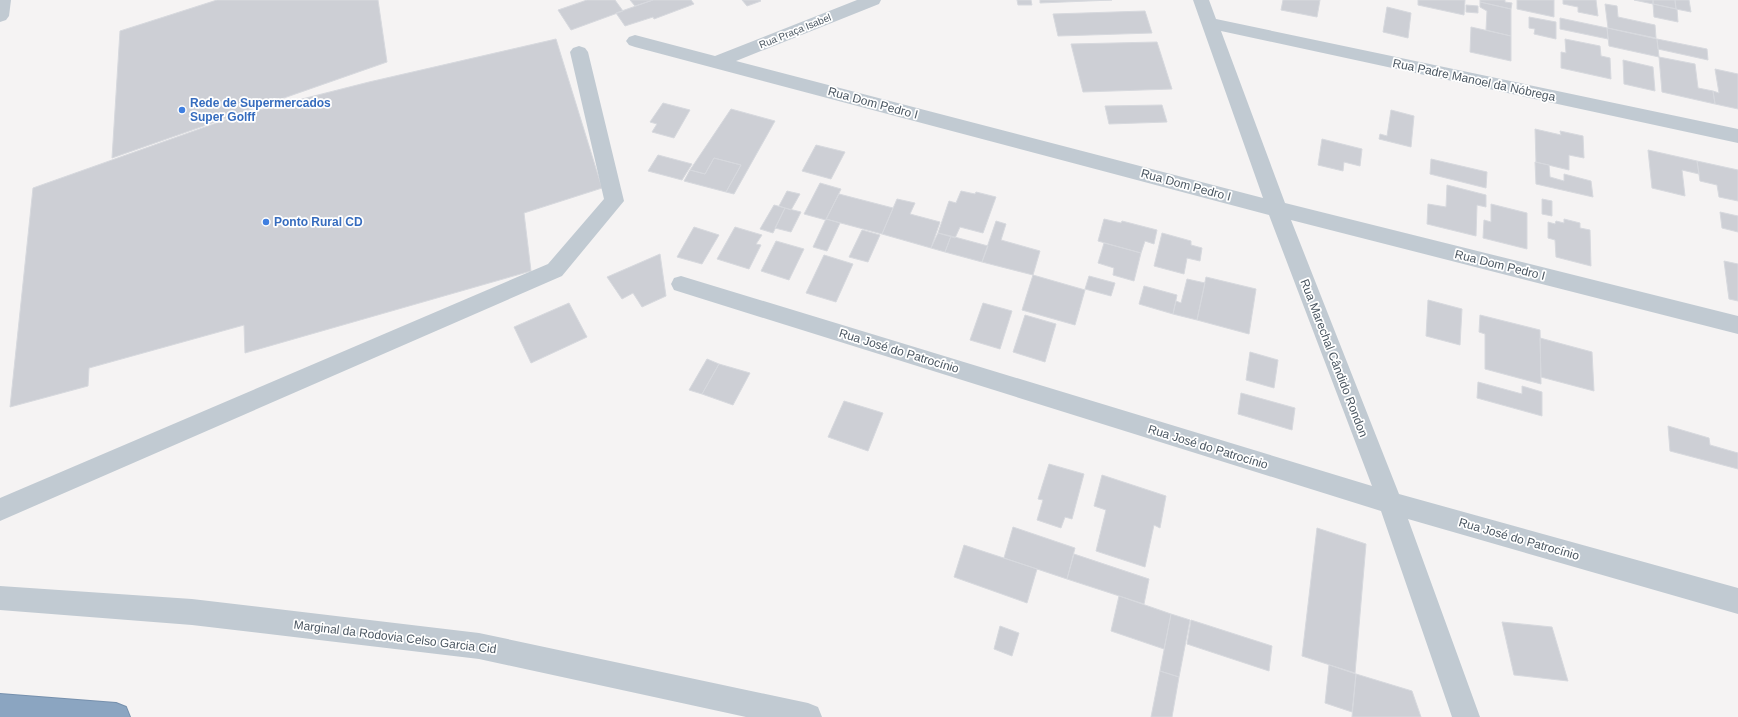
<svg xmlns="http://www.w3.org/2000/svg" width="1738" height="717" font-family="Arial,sans-serif">
<style>
.building{fill:#cdcfd5;stroke:#d7d9de}
.lines{fill:none;stroke-linecap:round;stroke-linejoin:round}
.highway-casing{stroke:#7690ad;stroke-width:2}
.minor{fill:#c1cad2;fill-rule:evenodd}
.highway{fill:#8ba5c1;fill-rule:evenodd}
.shop-dot{fill:#3f7fe0;stroke:#fff;stroke-width:1.5}
.labels{text-anchor:middle;dominant-baseline:central;stroke-width:3.5;stroke-linejoin:round;paint-order:stroke}
.far-street-label{font-size:10px;fill:#4a5661;stroke:#fff}
.street-label{font-size:12px;fill:#4a5661;stroke:#fff}
.shop-label{font-size:12px;font-weight:bold;fill:#366cbe;stroke:#fff;text-anchor:start}
</style>
<rect width="100%" height="100%" fill="#f5f3f3"/>
<path class="building" d="M217,0H378L387,62L112,158L120,31Z
M587,0H615L623,11L571,30L558,10Z
M630,0H653L635,6Z
M653,0H691L694,4L654,19L653,17L625,26L616,13Z
M742,0H760L761,1L747,6Z
M1017,0H1031L1032,5H1018Z
M1040,0H1112L1040,3Z
M1283,0H1320L1317,17L1281,10Z
M1418,0H1465L1464,15L1418,5Z
M1480,0H1505V2L1512,3L1511,9L1480,2Z
M1517,0H1554V17L1517,9Z
M1563,0H1596L1598,16L1578,12V7L1563,4Z
M1634,0H1653V4Z
M1653,0H1675L1676,9L1653,4Z
M1675,0H1689L1691,12L1676,9Z
M1480,2L1511,9V36L1486,30L1487,11L1480,7Z
M1605,4L1617,6L1618,17L1655,25L1656,38L1608,28Z
M1653,4L1677,9L1678,22L1654,17Z
M1466,5L1478,6V13L1466,12Z
M1387,7L1411,13L1408,38L1383,32Z
M1145,11L1152,33L1058,36L1053,14Z
M1529,17L1556,22V39L1534,34L1535,29L1529,28Z
M1560,18L1607,28L1608,39L1560,29Z
M1471,27L1511,36V61L1470,52Z
M1607,28L1657,39L1659,57L1609,46Z
M556,39L602,188L524,213L531,271L245,353L244,325L89,368L88,386L10,407L33,188L239,115L369,82Z
M1565,39L1600,46L1601,56L1610,58L1611,79L1561,68V52L1566,53Z
M1657,39L1707,49L1708,60L1658,49Z
M1157,42L1172,89L1083,92L1071,44Z
M1659,57L1695,64L1698,88L1713,91L1715,104L1662,92Z
M1623,60L1653,67L1655,91L1624,84Z
M1715,69L1738,74V109L1715,104L1713,91L1719,93Z
M663,103L690,110L674,138L652,132L657,124L650,122Z
M1162,105L1167,122L1109,124L1105,106Z
M731,109L775,121L734,194L726,192L741,165L714,158L705,174L690,170Z
M1391,110L1414,116L1411,147L1379,139L1380,134L1387,136Z
M1535,129L1561,135L1560,131L1583,136L1584,158L1569,155V170L1536,162Z
M1322,139L1362,149L1360,166L1344,162L1343,171L1318,165Z
M816,145L845,152L831,179L802,171Z
M1648,150L1697,161L1699,174L1682,170L1685,196L1652,188Z
M658,155L692,164L682,180L648,171Z
M714,158L741,165L726,192L684,181L690,170L705,174Z
M1431,159L1487,172L1486,188L1430,174Z
M1697,161L1738,170V201L1719,197L1717,185L1700,181Z
M1535,162L1549,165L1550,177L1564,181V174L1591,181L1593,197L1536,184Z
M820,183L841,189L826,220L804,214Z
M1447,185L1486,195V207L1477,205L1476,236L1427,224L1428,204L1446,207Z
M787,191L800,194L791,210L779,206Z
M961,191L975,194L976,192L996,197L983,233L960,227L955,238L938,233L949,201L956,203Z
M839,194L893,208L882,234L826,219Z
M897,199L915,203L910,214L940,222L931,248L882,234Z
M1542,199L1552,201V216L1542,214Z
M1491,204L1527,213V249L1483,238L1484,220L1491,222Z
M774,205L785,208L773,233L760,229Z
M785,208L801,212L791,232L775,228Z
M1720,212L1738,216V232L1722,228Z
M826,219L840,223L827,251L813,247Z
M1104,219L1121,223L1122,221L1157,230L1154,244L1145,241L1141,253L1098,241Z
M1564,219L1580,223V228L1590,230L1591,266L1556,257L1555,240L1548,238V222L1555,224L1556,221L1564,223Z
M996,221L1006,224L1001,240L1040,251L1033,275L982,262Z
M694,227L719,235L702,264L677,257Z
M735,227L762,235L756,244L761,245L749,269L717,259Z
M862,230L880,235L868,262L849,257Z
M938,233L951,236L945,252L931,248Z
M1162,233L1191,241V245L1202,248L1200,261L1187,258L1184,274L1154,266Z
M951,236L988,246L982,262L945,252Z
M776,241L804,249L789,280L761,271Z
M1104,243L1141,253L1134,281L1113,275L1114,268L1098,263Z
M660,254L666,296L642,307L633,293L622,299L607,277Z
M824,255L853,264L836,302L806,293Z
M1724,261L1738,264V301L1729,299Z
M1033,275L1085,290L1075,325L1022,310Z
M1089,276L1115,283L1111,296L1085,289Z
M1206,277L1256,289L1249,334L1197,320Z
M1187,279L1205,283L1197,320L1173,314L1176,301L1181,303Z
M1144,286L1177,295L1173,314L1139,304Z
M1428,300L1462,309L1460,345L1426,336Z
M569,303L587,337L531,363L514,327Z
M983,303L1012,311L1000,349L970,340Z
M1025,315L1056,324L1045,362L1013,352Z
M1480,315L1540,330L1541,384L1485,369V334L1479,332Z
M1540,338L1592,352L1594,391L1541,377Z
M1250,352L1278,360L1274,388L1246,380Z
M707,359L719,364L702,394L689,390Z
M719,364L750,373L733,405L702,394Z
M1478,382L1522,394V386L1542,392V416L1477,398Z
M1241,393L1295,408L1292,430L1238,414Z
M844,401L883,413L868,451L828,437Z
M1668,426L1709,438L1710,445L1738,453V469L1670,451Z
M1049,464L1084,474L1072,519L1065,517L1061,528L1037,520L1043,500L1038,499Z
M1102,475L1166,496L1160,528L1154,525L1145,567L1096,551L1106,510L1094,506Z
M1013,527L1075,548L1067,579L1004,558Z
M1317,528L1366,544L1355,673L1302,656Z
M964,545L1037,569L1027,603L954,577Z
M1074,554L1149,579L1144,604L1067,579Z
M1119,596L1171,614L1164,649L1111,631Z
M1171,614L1190,620L1179,677L1160,671Z
M1191,620L1272,646L1269,671L1187,644Z
M1502,622L1552,627L1568,681L1514,675Z
M1000,626L1019,633L1012,656L994,649Z
M1329,665L1356,674L1352,712L1325,703Z
M1160,671L1179,677L1172,717H1151Z
M1356,674L1412,691L1421,717H1352Z"/>
<g class="lines">
<g class="highway-casing">
<path id="highway" d="M0,694L116,703L126,707L130,717H0Z"/>
</g>
<path class="minor" d="M0,0H11L9,16L6,20L0,22Z
M857,0H881L879,4L736,61L1263,198L1193,0H1209L1216,19L1738,129V143L1221,31L1285,203L1738,316V334L1291,220L1399,494L1738,588V614L1408,519L1480,717H1452L1381,511L674,290L671,284L674,278L681,276L1372,486L1269,215L635,47L629,45L626,41L629,37L635,35L715,56Z
M579,46L585,48L588,52L624,201L562,276L0,521V498L548,264L604,199L570,52L573,48Z
M0,586L192,599L479,633L808,703L818,707L822,717H746L479,659L192,625L0,610Z"/>
<use href="#highway" class="highway"/>
</g>
<g class="shop-dot">
<circle cx="182" cy="110" r="4"/>
<circle cx="266" cy="222" r="4"/>
</g>
<g class="labels">
<g class="far-street-label">
<text transform="translate(795 31) rotate(-22)">Rua Praça Isabel</text>
</g>
<g class="street-label">
<text transform="translate(1474 80) rotate(12)">Rua Padre Manoel da Nóbrega</text>
<text transform="translate(873 103) rotate(15)">Rua Dom Pedro I</text>
<text transform="translate(1186 185) rotate(15)">Rua Dom Pedro I</text>
<text transform="translate(1500 265) rotate(14)">Rua Dom Pedro I</text>
<text transform="translate(899 351) rotate(17)">Rua José do Patrocínio</text>
<text transform="translate(1334 358) rotate(69)">Rua Marechal Cândido Rondon</text>
<text transform="translate(1208 447) rotate(17)">Rua José do Patrocínio</text>
<text transform="translate(1519 539) rotate(16)">Rua José do Patrocínio</text>
<text transform="translate(395 637) rotate(7)">Marginal da Rodovia Celso Garcia Cid</text>
</g>
<g class="shop-label">
<text x="190" y="103">Rede de Supermercados<tspan x="190" dy="14">Super Golff</tspan></text>
<text x="274" y="222">Ponto Rural CD</text>
</g>
</g>
</svg>
